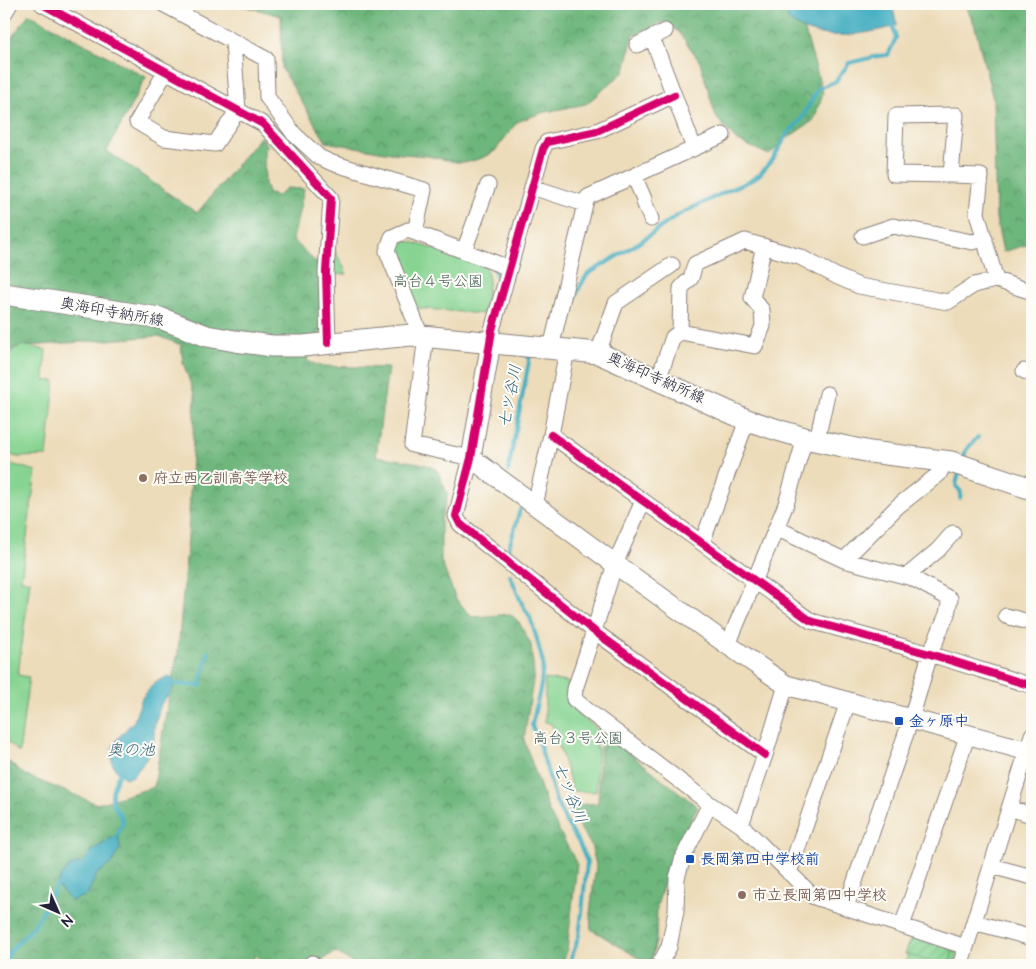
<svg xmlns="http://www.w3.org/2000/svg" width="1036" height="969" font-family="'Architects Daughter','Klee One',sans-serif">
<style>
.forest{fill:url(#forest-crowns);stroke:#486c5c}
.park{fill:#87d492;stroke:#547b66}
.garden{fill:url(#garden-furrows);stroke:#547b66}
.water{fill:#42aec1;stroke:#32687e}
.lines{fill:none;stroke-linecap:round;stroke-linejoin:round}
.stream{stroke:#42aec1;stroke-width:4}
.minor-casing{stroke:#887f7a;stroke-width:17}
.tertiary-casing{stroke:#887f7a;stroke-width:21}
.secondary-casing{stroke:#887f7a;stroke-width:23}
.minor{stroke:#fff;stroke-width:15}
.tertiary{stroke:#fff;stroke-width:19}
.secondary{stroke:#fff;stroke-width:21}
.cycleway-casing{stroke:#fdfcf7;stroke-width:11}
.cycleway{stroke:#d6006c;stroke-width:8}
.education-dot{fill:#8d6e63;stroke:#fdfcf7;stroke-width:2}
.transit-dot{fill:#1a4fb4;stroke:#fdfcf7;stroke-width:2}
.labels{text-anchor:middle;dominant-baseline:central;stroke-width:4;stroke-linejoin:round;paint-order:stroke}
.park-label{font-size:15px;fill:#456059;stroke:#fdfcf7}
.street-label{font-size:15px;fill:#22223b;stroke:#fdfcf7}
.education-label{font-size:15px;font-weight:bold;fill:#785e54;stroke:#fdfcf7;text-anchor:start}
.transit-label{font-size:15px;font-weight:bold;fill:#164399;stroke:#fdfcf7;text-anchor:start}
.water-label{font-size:16px;font-style:italic;fill:#306177;stroke:#fdfcf7}
</style>
<defs>
<pattern id="forest-crowns" width="20" height="18" patternUnits="userSpaceOnUse" patternTransform="scale(1.25)"><rect width="20" height="18" fill="#6db67c"/><path d="M2 6a3 3 0 1 1 6 0M12 15a3 3 0 1 1 6 0" fill="none" stroke="#599467"/></pattern>
<pattern id="garden-furrows" width="10" height="10" patternUnits="userSpaceOnUse" patternTransform="scale(1.25)"><rect width="10" height="10" fill="#87d492"/><path d="M-1 1l2-2M0 10L10 0M9 11l2-2" fill="none" stroke="#74b67f"/></pattern>
</defs>
<rect width="100%" height="100%" fill="#fdfcf7"/>
<filter id="ink" filterUnits="userSpaceOnUse"><feTurbulence type="fractalNoise" baseFrequency=".02" numOctaves="2"/><feDisplacementMap in="SourceGraphic" scale="10" xChannelSelector="R" yChannelSelector="G"/><feConvolveMatrix kernelMatrix="1 2 1 2 8 2 1 2 1" color-interpolation-filters="sRGB"/></filter>
<filter id="wash" filterUnits="userSpaceOnUse"><feTurbulence type="fractalNoise" baseFrequency=".0096" numOctaves="4" result="noise"/><feDisplacementMap in="SourceGraphic" scale="20" xChannelSelector="R" yChannelSelector="G"/><feGaussianBlur stdDeviation="1.12" result="paint"/><feColorMatrix in="noise" values="0 0 0 0 0 0 0 0 0 0 0 0 0 0 0 0 0 1.4 0 .05"/><feComposite in="paint" operator="in"/></filter>
<g filter="url(#wash)">
<rect width="100%" height="100%" fill="#eddcba"/>
<path class="forest" d="M236,4H797L823,93L814,120L786,139L769,155L736,140L716,117L700,62L679,32L663,22L633,36L625,71L586,104L541,113L517,122L495,151L482,158L468,162H456L428,156L391,153L326,142L282,69L281,16Z
M964,4H1032V124L1030,135L1032,138V243L1003,252L996,218L993,99L974,23Z
M29,14L146,77L107,151L197,213L261,136L268,146L264,151L265,184L268,193L278,196L286,188L304,189L293,240L322,268L323,329L319,335L312,336L307,361L321,366L388,368L376,456L425,464L437,470L448,495L441,519V561L456,599L472,617L490,616L510,614L519,622L531,645L534,674L524,740L549,812L577,864L567,951L562,965H356L336,952L326,957L319,965H268L255,955L251,965H4V760L9,762L25,775L97,804L154,787L167,706L178,652L188,536L195,396L183,363L181,345L159,336L15,347L4,356V48Z
M601,731L698,807L672,855L657,906L656,941L650,965L591,929L590,913L596,865L591,845L566,806L598,803Z"/>
<path class="park" d="M400,241L412,242L486,266L489,280L483,314L415,308L397,251Z
M331,243L347,274L331,275Z
M23,345L46,350L44,380L55,381L47,456L17,457L4,453V362L14,349Z
M4,462L36,471L21,580L30,581L18,675L29,677L19,753L4,738Z
M545,679L568,682L567,701L570,707L598,729L596,748H598L596,792L573,791L553,727L550,723L545,722Z
M913,936L958,952L954,965H903L908,956L905,954Z"/>
<path class="garden" d="M913,936L949,948L953,952L949,965H943L905,954Z"/>
<path class="water" d="M789,4H892L897,25L893,27C858,35 820,44 788,20L787,7Z
M170,676L174,681L173,689L161,704L154,728V740L149,754L140,768L132,777L127,778L123,777L115,769L112,763V749L118,738L134,721L142,698L148,690L155,682Z
M118,834L120,848L113,862L97,874L87,895L71,901L57,885L61,876L70,866L83,862L93,850Z"/>
<g class="lines">
<path class="stream" d="M492,266L499,280L498,283
M564,340C570,317 573,293 588,274L640,242L678,215L731,189L750,181L760,174L773,159L788,133L801,120L818,89L836,81L849,63L878,56L888,55L896,38L893,27
M964,457L966,450L978,437
M508,471L530,356H527
M959,473L957,480L956,486L961,492L960,498
M507,554L520,510
M510,575L522,604L530,617L536,636L543,663L541,685L532,725L541,749L556,801L566,822L579,843L587,862L582,912L579,935L569,965
M174,684L200,686L209,651
M118,834L119,830L123,823C121,813 120,816 116,809C108,798 113,785 119,774
M4,964L11,950L35,925L57,885"/>
</g>
</g>
<g filter="url(#ink)">
<g class="lines">
<g class="minor-casing">
<path id="minor" d="M42,4L263,124L331,198L326,272L328,343
M163,4L266,59L267,97L294,134L319,157L332,163L424,190L415,232
M4,14L10,4
M652,37L694,148
M637,45L665,31
M166,71L137,122L164,138L215,144L238,110L233,42
M951,175L894,174L896,116L956,115L951,175L981,176L977,213L996,280
M634,176L644,199V202L651,219
M532,187L585,204
M863,236L893,226L972,242L985,239
M464,251L488,185
M680,332L755,346L763,326L762,310L752,298L764,246
M421,336L387,251L392,237L408,230L509,268
M426,336L412,445L471,458L456,516L460,524L594,631L765,755
M491,342L492,330L543,149L547,142L597,131L674,95
M551,348L585,204L588,197L723,135
M598,353L616,303L672,265
M1024,371L1032,374
M658,380L673,337L680,332L681,288L691,278L695,264L745,241L800,257L838,277L859,286L948,302L974,285L996,280L1032,292
M551,435L811,621L930,654L1032,686
M817,440L827,394
M643,501L615,564L594,631L575,689L574,699L587,710L710,804L741,825L814,897L966,947
M535,505L551,435L567,350
M776,528L844,560L912,578L950,599L947,614L930,654L911,719L846,907
M702,543L747,420
M844,560L898,506L939,474L945,461
M907,576L938,550L953,533
M1006,616L1032,623
M728,645L786,504L805,438
M1009,808L1032,815
M741,825L765,755L786,685
M991,866L1032,877
M789,873L848,702
M974,922L1032,938
M902,926L968,734
M312,963V965
M961,963L1032,735
M659,965L669,947L676,911L677,878L683,857L710,804"/>
</g>
<g class="tertiary-casing">
<path id="tertiary" d="M491,342L471,458L615,564L728,645L786,685L1032,752"/>
</g>
<g class="secondary-casing">
<path id="secondary" d="M4,294L160,318L207,336L235,341L272,346H303L411,335L598,353L747,420L781,431L805,438L870,452L951,462L1032,489"/>
</g>
<use href="#minor" class="minor"/>
<use href="#tertiary" class="tertiary"/>
<use href="#secondary" class="secondary"/>
<g class="cycleway-casing">
<path id="cycleway" d="M42,4L263,124L331,198L326,272L328,343
M674,95L597,131L547,142L543,149L492,330L471,458L456,516L460,524L594,631L765,755
M551,435L811,621L930,654L1032,686"/>
</g>
<use href="#cycleway" class="cycleway"/>
</g>
</g>
<g class="education-dot">
<circle cx="143" cy="478" r="5"/>
<circle cx="742" cy="895" r="5"/>
</g>
<g class="transit-dot">
<rect x="894" y="716" width="10" height="10" rx="2.5"/>
<rect x="685" y="854" width="10" height="10" rx="2.5"/>
</g>
<g class="labels">
<g class="park-label">
<text x="438" y="281">高台４号公園</text>
<text x="578" y="738">高台３号公園</text>
</g>
<g class="street-label">
<text transform="translate(112 312) rotate(10)">奥海印寺納所線</text>
<text transform="translate(656 378) rotate(24)">奥海印寺納所線</text>
</g>
<g class="education-label">
<text x="153" y="478">府立西乙訓高等学校</text>
<text x="752" y="895">市立長岡第四中学校</text>
</g>
<g class="transit-label">
<text x="909" y="721">金ヶ原中</text>
<text x="700" y="859">長岡第四中学校前</text>
</g>
<g class="water-label">
<text transform="translate(510 396) rotate(-79)">七ツ谷川</text>
<text x="131" y="750">奥の池</text>
<text transform="translate(570 793) rotate(68)">七ツ谷川</text>
</g>
</g>
<rect width="1036" height="969" fill="none" stroke="#fdfcf7" stroke-width="20"/>
<g transform="translate(58 912) rotate(135)" stroke="#fdfcf7" stroke-width="4" paint-order="stroke">
<path d="M0-4L9 19L0 12L-9 19Z" fill="#22223b"/>
<text y="-8" font-size="14" font-weight="bold" text-anchor="middle" fill="#22223b">N</text>
</g>
</svg>
